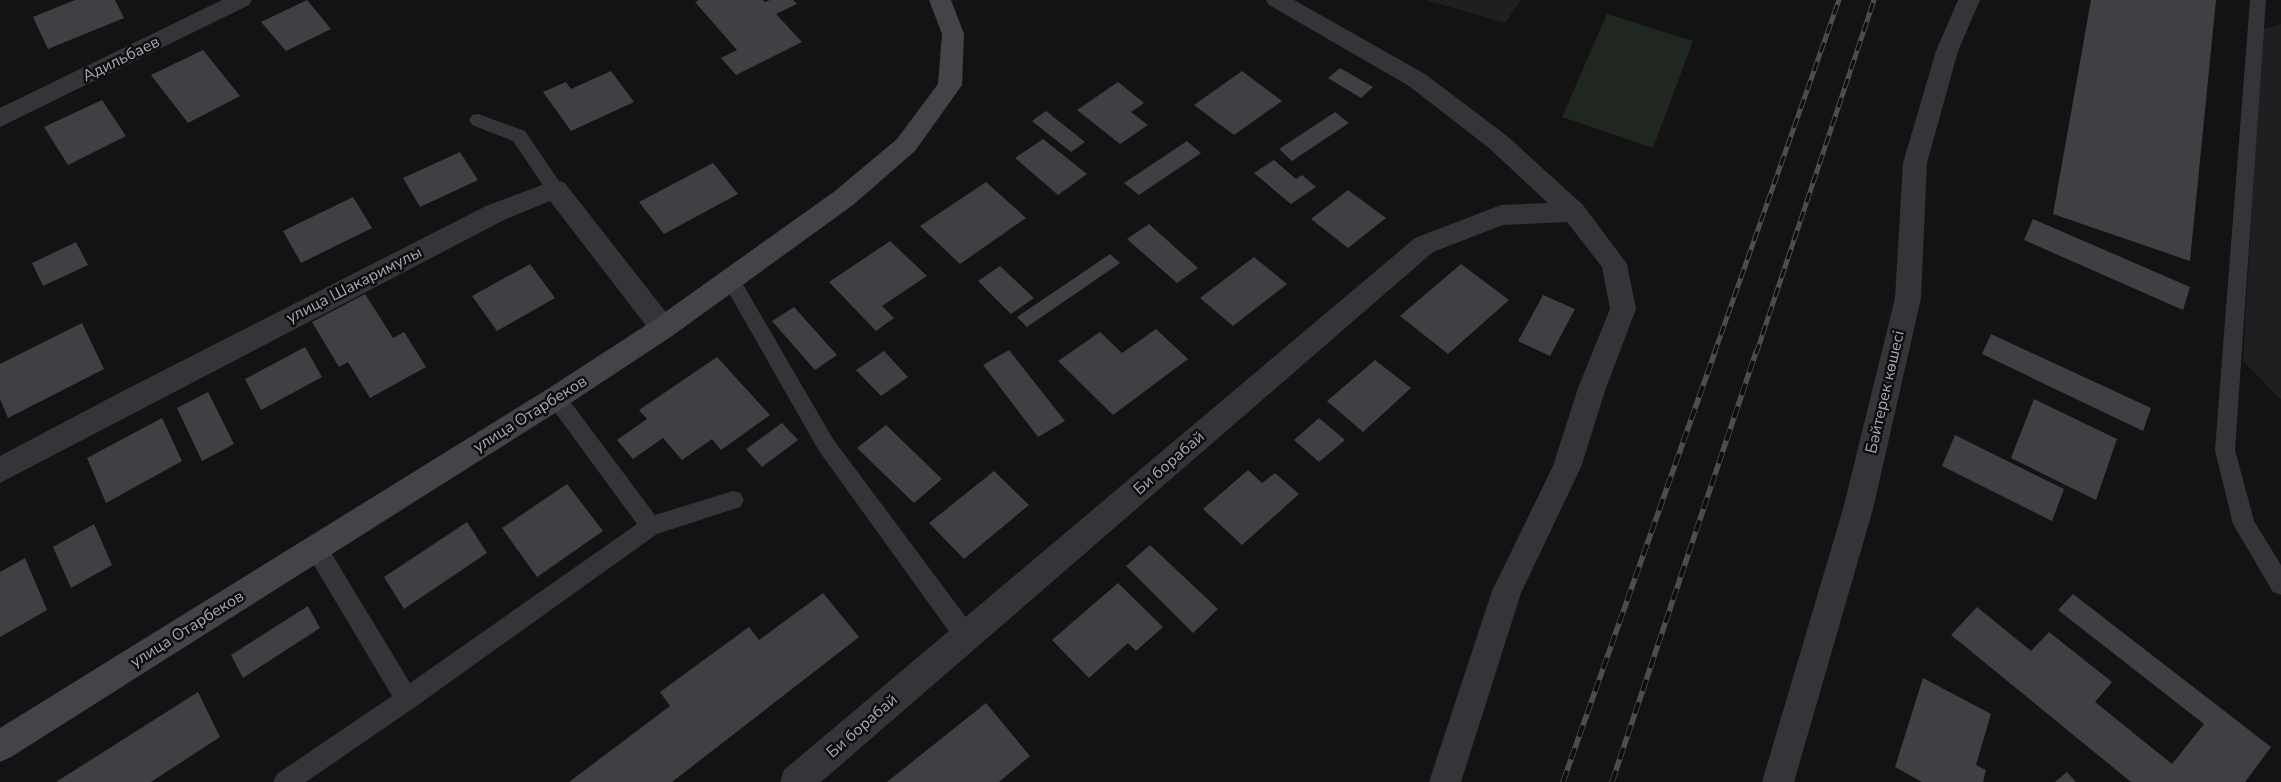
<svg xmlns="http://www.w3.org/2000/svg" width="2281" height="782" font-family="'Nunito Sans',sans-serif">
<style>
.built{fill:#1f1f21}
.green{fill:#1f2720}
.building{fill:#3f4044}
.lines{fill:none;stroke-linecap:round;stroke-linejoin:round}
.lane{fill:#343539;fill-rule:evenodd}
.street{fill:#343539;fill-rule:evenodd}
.secondary{fill:#424449;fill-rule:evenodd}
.rail-far1-casing{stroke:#4b4d52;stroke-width:5}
.rail-casing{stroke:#4b4d52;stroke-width:5.5}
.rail-far1{stroke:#0e0e0f;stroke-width:3;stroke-dasharray:10;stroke-linecap:butt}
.rail{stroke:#0e0e0f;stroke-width:4;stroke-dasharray:12;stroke-linecap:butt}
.labels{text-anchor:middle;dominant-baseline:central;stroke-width:5;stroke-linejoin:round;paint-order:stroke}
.street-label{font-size:16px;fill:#a5aab5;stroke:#0e0e0f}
</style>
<rect width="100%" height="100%" fill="#131314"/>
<path class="built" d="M1426,0H1521L1505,23Z
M2281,24V400L2243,361L2262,29Z"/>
<path class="green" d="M1607,14L1693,41L1653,148L1562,117Z"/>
<path class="building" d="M75,0H115L124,18L48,49L33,17Z
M307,0L331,29L286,51L261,22Z
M699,0H763L765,2L770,0H793L797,4L776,14L802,42L736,75L721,58L737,50L695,2Z
M2091,0H2216L2190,261L2053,214Z
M203,50L240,96L188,123L151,75Z
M1340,68L1373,87L1361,98L1328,78Z
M611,71L634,102L571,131L543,92L566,82L571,89Z
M1242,71L1282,101L1234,135L1194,105Z
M1118,82L1144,103L1131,112L1148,125L1120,144L1077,110Z
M102,100L126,136L68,165L44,127Z
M1046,111L1085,142L1071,152L1032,121Z
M1335,112L1349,123L1292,161L1279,149Z
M1043,139L1087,174L1058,195L1015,158Z
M1187,141L1201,153L1139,195L1124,183Z
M460,152L478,180L420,207L403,178Z
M1274,160L1296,179L1302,175L1316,187L1291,204L1254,173Z
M713,163L738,194L664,234L639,202Z
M986,182L1026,218L960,264L920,226Z
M1348,190L1386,218L1348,248L1311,219Z
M353,197L372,228L301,263L283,231Z
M2033,219L2190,287L2183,310L2024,240Z
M1149,224L1198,268L1177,283L1127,239Z
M890,241L927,276L882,306L894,318L876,331L829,282Z
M76,242L88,265L43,286L32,263Z
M1110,254L1120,263L1027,327L1017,317Z
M1254,257L1287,284L1233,326L1200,298Z
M530,264L555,298L497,331L472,296Z
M1461,264L1509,300L1448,354L1400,316Z
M1000,266L1034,298L1011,314L978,281Z
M365,294L393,338L404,332L426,367L370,398L348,362L339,367L312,322Z
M1543,295L1575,309L1550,356L1518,341Z
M794,307L837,355L815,370L772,321Z
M82,323L104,369L8,418L0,399V364Z
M1156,329L1188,359L1113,415L1058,361L1100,332L1122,353Z
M1991,334L2151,408L2143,431L1982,354Z
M305,347L322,377L261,410L245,379Z
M1009,350L1065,421L1038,437L983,365Z
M884,351L908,377L881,396L856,370Z
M717,357L770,415L721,450L712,439L682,460L663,438L633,459L617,440L647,419L639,410Z
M1375,360L1411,388L1363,432L1327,401Z
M208,392L234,444L202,461L177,408Z
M2034,399L2117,439L2096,500L2011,458Z
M162,418L182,461L106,503L87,458Z
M1319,418L1345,440L1319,462L1294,440Z
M782,423L798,440L762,467L746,449Z
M886,425L942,479L914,503L857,448Z
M1955,435L2064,489L2052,521L1942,466Z
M1248,470L1262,483L1275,473L1299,494L1242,545L1203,509Z
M994,471L1029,505L964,559L929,523Z
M567,484L603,531L537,577L502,528Z
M467,522L487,553L404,609L384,577Z
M94,524L112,565L71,588L53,547Z
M1150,545L1218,609L1193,633L1126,566Z
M25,558L47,610L0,637V572Z
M1118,583L1163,627L1136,651L1128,643L1089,678L1052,640Z
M823,593L859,637L672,782H569L670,706L660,692L749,627L759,640Z
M2073,594L2271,747L2245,782H2131L1951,635L1977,607L2031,651L2049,632L2112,682L2095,702L2172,764L2204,724L2058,610Z
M308,606L320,628L243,678L231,655Z
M1923,678L1991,714L1976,765L1986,770L1983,782H1922L1895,767Z
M198,692L220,737L151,782H56Z
M986,703L1030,756L999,782H887Z
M2067,772L2076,782H2055Z"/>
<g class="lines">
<path class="lane" d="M2250,0H2266L2235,450L2254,521L2281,565V595L2273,592L2233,524L2215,450Z
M478,114L525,131L561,184L564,189L561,194L555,196L549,194L513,141L472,125L469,120L472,115Z
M730,271L737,274L833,439L974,628L977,636L974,644L966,647L958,644L819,451L721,279L723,274Z
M556,389L563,392L655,515L733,491L740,493L744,500L740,507L657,534L415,707L306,782H273L277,774L392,696L308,555L305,548L308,541L316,538L324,541L410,683L637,524L549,404L546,398L549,392Z"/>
<path class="street" d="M222,0H252L249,5L0,127V108Z
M1266,0H1294L1425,74L1507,136L1583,205L1627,264L1636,309L1606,388L1581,467L1521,593L1461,782H1429L1492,591L1553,466L1578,388L1610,309L1602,267L1567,222L1503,225L1433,252L821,782H780L784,770L1415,238L1501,205L1548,203L1489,148L1409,86L1269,5Z
M1958,0H1980L1958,51L1927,163L1921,298L1873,509L1794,782H1762L1843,509L1895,298L1903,163L1936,51Z
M555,180L564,182L672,320L676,328L672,336L663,339L654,336L550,201L504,220L0,483V456L121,392L486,206Z"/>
<path class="secondary" d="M929,0H951L964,34L962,85L915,151L853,205L672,336L566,406L11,757L0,762V728L546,390L654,320L835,191L897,139L938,84L942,34Z"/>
<g class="rail-far1-casing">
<path id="rail-far1" d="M1714,354L1839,0
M1756,354L1874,0"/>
</g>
<g class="rail-casing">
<path id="rail" d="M1563,782L1715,352
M1612,782L1756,352"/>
</g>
<use href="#rail-far1" class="rail-far1"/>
<use href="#rail" class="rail"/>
</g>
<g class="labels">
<g class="street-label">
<text transform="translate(121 59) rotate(-26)">Адильбаев</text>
<text transform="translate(354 285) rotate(-27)">улица Шакаримулы</text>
<text transform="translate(1885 392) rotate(-77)">Бәйтерек көшесі</text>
<text transform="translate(530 414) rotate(-32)">улица Отарбеков</text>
<text transform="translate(1169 463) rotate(-41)">Би борабай</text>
<text transform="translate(187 629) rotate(-32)">улица Отарбеков</text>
<text transform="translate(862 726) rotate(-41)">Би борабай</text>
</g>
</g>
</svg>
